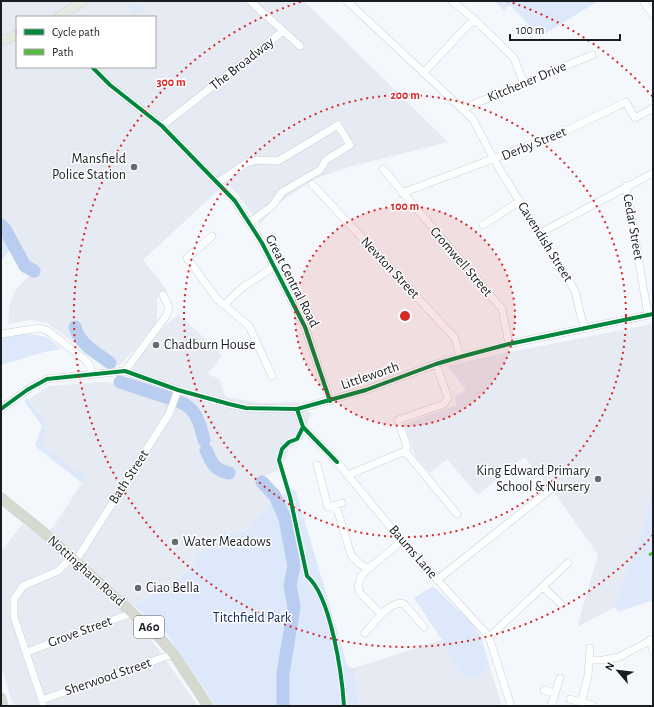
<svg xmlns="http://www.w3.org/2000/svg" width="654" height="707" font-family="'Alegreya Sans',sans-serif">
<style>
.built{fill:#e5eaf3;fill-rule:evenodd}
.green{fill:#dde8fa}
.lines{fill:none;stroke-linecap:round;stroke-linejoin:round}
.river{stroke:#b9cdf0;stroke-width:13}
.minor-casing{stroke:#cdd0d4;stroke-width:8}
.major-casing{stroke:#d2d3d5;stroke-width:10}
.highway-casing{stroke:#d2d3d5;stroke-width:11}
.minor{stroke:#fdfefe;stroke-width:7}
.major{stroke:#e6e9e2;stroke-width:9}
.highway{stroke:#d5d9d0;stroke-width:10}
.quiet{stroke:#58b947;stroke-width:3;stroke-dasharray:6 3;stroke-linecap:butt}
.cycleway-casing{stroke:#fff;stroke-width:6}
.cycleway{stroke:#00873e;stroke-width:4}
.ring{fill:none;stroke:#d62828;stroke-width:2;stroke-dasharray:2 4}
.poi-dot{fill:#66696d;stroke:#fff;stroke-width:1.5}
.labels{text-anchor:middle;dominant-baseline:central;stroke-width:3;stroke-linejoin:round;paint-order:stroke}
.shield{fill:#fff;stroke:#5e6064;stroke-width:1}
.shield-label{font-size:13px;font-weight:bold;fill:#191c21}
.street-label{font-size:14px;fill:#191c21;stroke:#fff}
.poi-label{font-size:14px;fill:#191c21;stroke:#fff;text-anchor:start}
.park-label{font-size:14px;fill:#0b2760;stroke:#fff}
.centre{fill:#d62828;stroke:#fff;stroke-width:2}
.ring-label{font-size:12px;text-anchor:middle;font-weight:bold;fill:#d62828;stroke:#fff;stroke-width:3;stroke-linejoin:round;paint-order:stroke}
</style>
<rect width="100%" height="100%" fill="#f4f7fb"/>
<path class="built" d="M1,1H304L448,142L348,167L315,179L280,202L260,224L238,195L226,183L143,260L167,290L157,298V321L136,348L120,365L109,366L103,364L47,323L30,320L8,324L10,303L14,293L20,285L36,269L26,260L9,228L1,218ZM17,17H155V67H17Z
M179,314L222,355L208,374L219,379L226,397L261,403L297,402L311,413L303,439L289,448L286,458L279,470L261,477L258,486L268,494L274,503L263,512L254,524L239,533L224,532L220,539L188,572L134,606L130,618L148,635L198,706H13L1,665V551L23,524L41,537L54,526L86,477L43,447V428L47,423L29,399L49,386L107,382L128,388L135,362L166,325Z
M653,324V484L646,518L615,607L577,627L598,555L557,496L524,457L478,495L447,459L430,473L416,458L404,424L457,405L454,397L466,390L448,366L485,357Z
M442,640L459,672L482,675L489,664L502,706H358L359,701L354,668Z"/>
<path class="green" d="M124,1H131L136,8L142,4L145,7L134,15Z
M494,1H598L540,37L510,5L504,10Z
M1,219L9,228L16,242L1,261Z
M25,333L47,337L62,349L44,352L1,365V339Z
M28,399L47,423L43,428L47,431L43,437V447L87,477L82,483L35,446L42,426L24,401Z
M653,484V600L618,612L615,607L646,518Z
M291,488L296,492L348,667L354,668L359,701L358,706H216L166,633L134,606L188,572L197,562L198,555L220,539L224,532C246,537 251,525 263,512C271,503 282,496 291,488Z
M433,586L473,624L481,637L489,664L482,675L471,679L459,672L442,640L414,598Z"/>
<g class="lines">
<path class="river" d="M1,225L5,229L25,266L34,271
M75,327C80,345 96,352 110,363
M120,382L169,398
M180,402C197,409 200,424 204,440
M206,450C211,462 215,471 229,473
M262,482L275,496L285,519L294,566L290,585L294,607L283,673V706"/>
<g class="minor-casing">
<path id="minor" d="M250,1L300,46
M347,1L473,119L494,160L575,291L584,329
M452,1L474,19L514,58L524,84
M643,1L653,15
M92,67L110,85L162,126L235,201L262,243L305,327L330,401
M423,73L474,19
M462,109L592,55
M162,126L283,31
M383,169L502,309L509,344
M217,183L248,162L258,160L278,161L338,125L350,145L326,160L320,170L282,192L272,206L249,223
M312,184L455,338L460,357
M626,186L648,315
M402,193L559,134L626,102L635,118L653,108
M483,225L520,201
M540,233L653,173
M212,236L187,258L217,299L249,326L272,376
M224,305L243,287L274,267
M1,334L40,328L48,331L83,358L89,364L93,375
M125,371L166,316L169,307L163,295
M1,409L27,390L47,379L125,371L178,390L229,404L246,408L297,409L366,390L436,364L460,357L509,344L653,314
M297,409L303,427L337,462L402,541L484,631L489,637L511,706
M405,451L407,447L398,420L444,404L448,398L436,364
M405,451L457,514
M317,465L328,507L342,503
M348,475L405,451
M336,505L351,555L360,564L368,569L361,576L358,587L360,593L381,614
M75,562L169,414L178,390
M368,569L402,541
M437,580L551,489
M543,587L561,604
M365,633C373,624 391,599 404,604L424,627
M489,637L568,563
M650,640L653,650
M27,652L132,613
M590,660H603L619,657L653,639
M544,690L555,693
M570,699L592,705
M42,700L173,654
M581,702L588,676L590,648
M44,706L14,617V599L23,586L58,571L71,558
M551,706L560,678"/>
</g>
<g class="major-casing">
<path id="major" d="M59,17L83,1
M1,41L17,35"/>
</g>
<g class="highway-casing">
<path id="highway" d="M1,498L42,531L162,640L175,656L208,706
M1,698L3,706"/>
</g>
<use href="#minor" class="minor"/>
<use href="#major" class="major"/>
<use href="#highway" class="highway"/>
<path class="quiet" d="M649,555L653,553"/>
<g class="cycleway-casing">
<path id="cycleway" d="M92,67L110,85L162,126L235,201L262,243L305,327L330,401
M1,409L27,390L47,379L125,371L178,390L229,404L246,408L297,409L366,390L436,364L460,357L509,344L653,314
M297,409L303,427L337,462
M303,427L297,439L289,442L282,449L279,460L290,497L307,576C331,596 342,675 344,706"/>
</g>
<use href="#cycleway" class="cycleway"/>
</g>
<circle cx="405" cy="316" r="110" fill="#d62828" fill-opacity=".12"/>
<g class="ring">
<circle cx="405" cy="316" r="110"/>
<circle cx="405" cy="316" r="221"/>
<path d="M653 535A331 331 0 1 1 303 1M507 1A331 331 0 0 1 653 97"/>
</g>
<g class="poi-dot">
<circle cx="134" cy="167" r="4"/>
<circle cx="156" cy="345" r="4"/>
<circle cx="598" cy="479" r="4"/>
<circle cx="175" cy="542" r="4"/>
<circle cx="138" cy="588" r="4"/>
</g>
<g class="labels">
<rect class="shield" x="134" y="616" width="30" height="22" rx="3"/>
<g class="shield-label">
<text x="149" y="627">A60</text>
</g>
<g class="street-label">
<text transform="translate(242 64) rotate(-38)">The Broadway</text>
<text transform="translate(527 82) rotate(-23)">Kitchener Drive</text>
<text transform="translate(534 144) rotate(-22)">Derby Street</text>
<text transform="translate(633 227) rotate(80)">Cedar Street</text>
<text transform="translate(545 242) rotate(58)">Cavendish Street</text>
<text transform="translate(461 262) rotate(49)">Cromwell Street</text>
<text transform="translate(390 268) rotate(47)">Newton Street</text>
<text transform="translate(292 281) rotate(63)">Great Central Road</text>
<text transform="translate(370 376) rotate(-19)">Littleworth</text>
<text transform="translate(129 477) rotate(-57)">Bath Street</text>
<text transform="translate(413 552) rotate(49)">Baums Lane</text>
<text transform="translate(86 571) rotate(42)">Nottingham Road</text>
<text transform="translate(80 632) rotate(-20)">Grove Street</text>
<text transform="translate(108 677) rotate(-19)">Sherwood Street</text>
</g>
<g class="poi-label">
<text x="126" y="159" text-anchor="end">Mansfield<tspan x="126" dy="16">Police Station</tspan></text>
<text x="164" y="345">Chadburn House</text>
<text x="590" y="471" text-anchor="end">King Edward Primary<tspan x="590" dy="16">School &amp; Nursery</tspan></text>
<text x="183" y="542">Water Meadows</text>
<text x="146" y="588">Ciao Bella</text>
</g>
<g class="park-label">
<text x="252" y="618">Titchfield Park</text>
</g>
</g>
<circle cx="405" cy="316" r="6" class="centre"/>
<g class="ring-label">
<text x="171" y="86">300 m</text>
<text x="405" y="99">200 m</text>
<text x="405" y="210">100 m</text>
</g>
<rect width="654" height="707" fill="none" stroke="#191c21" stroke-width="4"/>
<rect x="16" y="16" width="140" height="52" fill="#ffffff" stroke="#a3a4a6"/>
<rect x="24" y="29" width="20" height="6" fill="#00873e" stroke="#a3a4a6"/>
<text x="52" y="36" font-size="12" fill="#191c21">Cycle path</text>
<rect x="24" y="49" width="20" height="6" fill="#58b947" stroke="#a3a4a6"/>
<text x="52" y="56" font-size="12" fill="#191c21">Path</text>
<g transform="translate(618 671) rotate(298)" stroke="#ffffff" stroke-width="3" paint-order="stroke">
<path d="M0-3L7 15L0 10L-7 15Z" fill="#191c21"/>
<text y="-6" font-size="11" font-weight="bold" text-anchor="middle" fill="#191c21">N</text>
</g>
<path d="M510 34v6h110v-6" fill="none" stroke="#191c21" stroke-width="2"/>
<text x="516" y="34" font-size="12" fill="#191c21" stroke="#ffffff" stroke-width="3" paint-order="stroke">100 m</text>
</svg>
